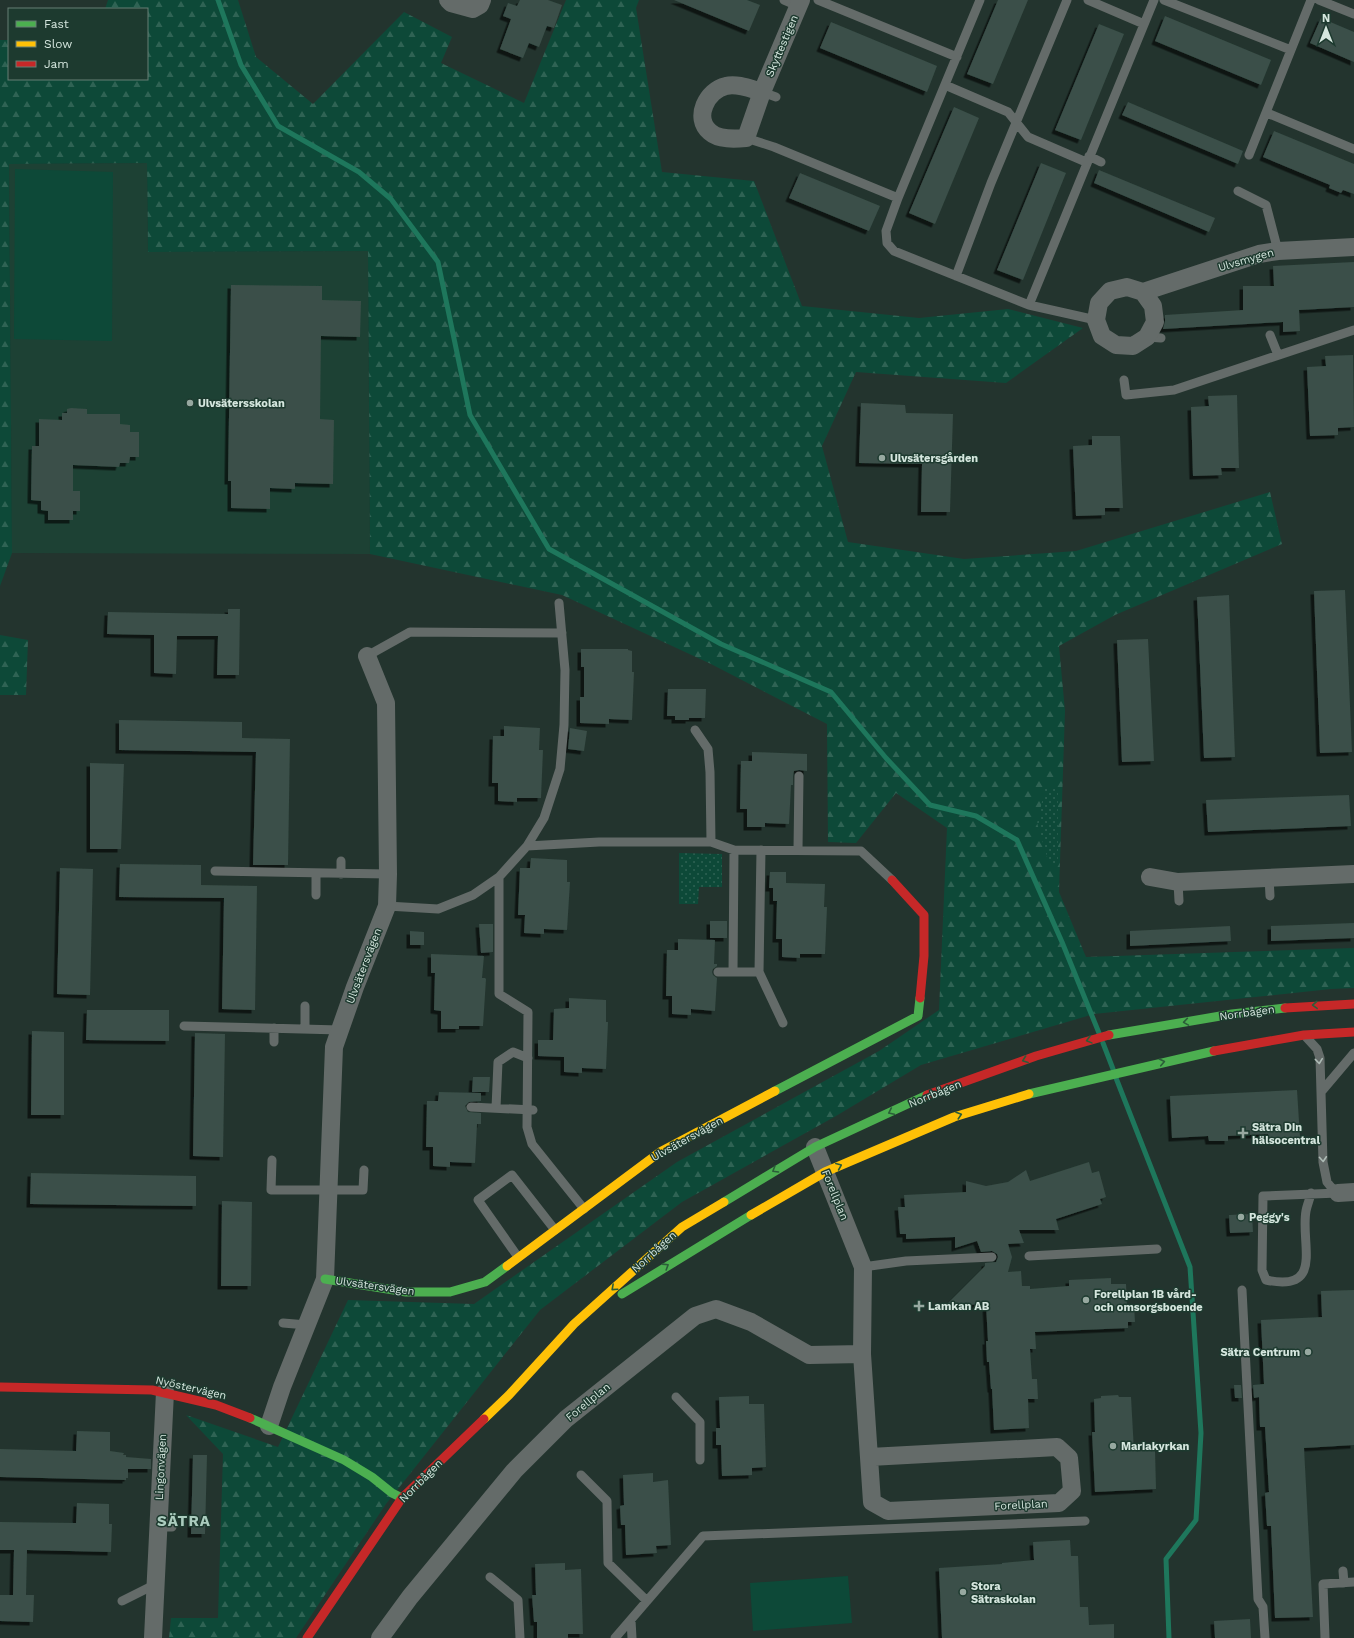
<svg xmlns="http://www.w3.org/2000/svg" width="1354" height="1638" font-family="'Work Sans',sans-serif">
<style>
.built{fill:#1d4134}
.grass{fill:#0d4938}
.forest{fill:url(#forest-firs)}
.park{fill:url(#park-dots)}
.lines{fill:none;stroke-linecap:round;stroke-linejoin:round}
.stream{stroke:#1e775c;stroke-width:5}
.building{fill:#3a4f48;filter:url(#shadow)}
.lane{stroke:#646b69;stroke-width:9}
.street{stroke:#646b69;stroke-width:18}
.fast{stroke:#4caf50;stroke-width:9}
.slow{stroke:#ffc107;stroke-width:9}
.jam{stroke:#c62828;stroke-width:9}
.oneway{stroke:#2b5d39}
.oneway2{stroke:#adbbb5}
.poi-dot{fill:#97a8a0;stroke:#1d3a2f;stroke-width:1.5}
.labels{text-anchor:middle;dominant-baseline:central;stroke-width:3;stroke-linejoin:round;paint-order:stroke}
.street-label{font-size:11px;fill:#d5e6de;stroke:#1d3a2f}
.poi-label{font-size:11px;font-weight:bold;fill:#d5e6de;stroke:#1d3a2f;text-anchor:start}
.district-label{font-size:15px;font-weight:bold;letter-spacing:1px;fill:#abccbe;stroke:#1d3a2f}
</style>
<defs>
<pattern id="forest-firs" width="22" height="20" patternUnits="userSpaceOnUse"><rect width="22" height="20" fill="#0d4938"/><path d="M5 1l3.5 6h-7zM16 11l3.5 6h-7z" fill="#2f6354"/></pattern>
<pattern id="park-dots" width="8" height="8" patternUnits="userSpaceOnUse"><rect width="8" height="8" fill="#0d4938"/><path d="M2 2h.1M6 6h.1" fill="none" stroke="#2f6354" stroke-width="1.8" stroke-linecap="round"/></pattern>
<filter id="shadow"><feDropShadow dx="-3.5" dy="3.5" stdDeviation="0" flood-color="#0009"/></filter>
</defs>
<rect width="100%" height="100%" fill="#23342e"/>
<path class="built" d="M147,163L148,252L368,251L370,554L12,553L9,164Z"/>
<path class="grass" d="M15,169L113,172L112,341L14,339Z
M848,1576L852,1623L753,1631L750,1583Z"/>
<path class="forest" d="M108,0H238L256,57L313,104L404,12L452,37L441,63L524,103L566,0H639L636,8L662,172L754,181L802,306L919,318L1008,309L1083,328L1006,383L856,372L822,446L848,542L964,559L1076,551L1270,492L1282,544L1115,615L1059,646L1065,711L1059,892L1086,957L1354,948V988L1331,989L1094,1014L921,1065L836,1116L682,1202L540,1310L386,1504L296,1638H169L171,1618H218L223,1454L186,1415L278,1447L348,1300L474,1304L677,1162L879,1051L939,1010L947,828L896,793L856,843L828,842L827,724L711,664L562,595L370,554L368,251L148,252L147,163L9,164L12,553L0,586V40H9V79H147V9H105Z
M0,635L28,640L26,695H0Z"/>
<path class="park" d="M1045,789H1058V863H1049L1037,823Z
M679,853L722,854V887H699L698,904H679Z"/>
<g class="lines">
<path class="stream" d="M218,0L241,65L278,126L359,172L391,199L438,262L470,415L549,549L721,644L831,692L886,758L930,805L976,816L1017,840L1062,942L1099,1033
M1103,1043L1113,1069
M1116,1078L1190,1267L1201,1433L1196,1520L1166,1559L1169,1638"/>
</g>
<path class="building" d="M520,0H548L562,5L554,28L547,26L539,47L529,43L523,58L500,49L511,19L503,16L508,3L517,6Z
M674,0H747L760,5L749,31Z
M998,0H1028L993,84L967,74Z
M1165,16L1271,60L1261,85L1155,41Z
M1321,18L1354,32V62L1310,43Z
M831,22L937,66L927,92L820,48Z
M1099,24L1124,34L1081,140L1055,130Z
M1128,102L1243,151L1238,164L1122,115Z
M954,107L979,118L935,224L909,213Z
M1274,131L1354,164V194L1343,190L1341,193L1329,188L1330,185L1263,157Z
M1041,163L1066,173L1023,280L997,270Z
M1099,170L1215,218L1209,232L1094,183Z
M800,173L880,206L869,231L789,198Z
M1354,262V307L1299,310L1300,331L1283,332V322L1163,329L1165,321V315L1243,310V286H1274L1273,266Z
M231,285L322,286V300L361,301L360,337L321,336L320,419L334,420L333,484L295,483V489L270,488V509L231,508V481H228Z
M1353,355L1354,427L1338,428V435L1310,436L1307,367L1326,366L1325,356Z
M1237,395L1239,468H1221L1222,475L1193,476L1191,407L1209,406L1208,396Z
M861,403L905,405L906,413L953,414L950,512H921L922,464L859,463Z
M71,408L87,409V414H120V424L130,425V432H139V457H130L129,463H120L119,467L73,465V491H80V511H73V520H48V511L41,510V501L31,500L32,446H39V419L62,420V413H67V409Z
M1092,436H1120L1123,508H1105V515L1076,516L1073,446L1092,445Z
M1345,590L1352,752L1320,753L1314,591Z
M1229,595L1235,757L1204,758L1197,597Z
M228,609H240L239,675H217L218,636H177L176,674L154,673V635L107,634L108,612L228,614Z
M1148,639L1154,761L1122,762L1117,640Z
M581,649H628V650L632,651V672H634L632,720L609,719V724L580,723V697H584V667H581Z
M668,689H706L705,718H689V720H675V716H667Z
M119,720L242,722V738L290,739L288,865H253L256,752L119,750Z
M504,726L540,728L539,750H543L541,798H517V802L498,801V783H492L493,736H504Z
M570,728L587,731L584,751L568,749Z
M752,752L807,754V771L799,770L794,771L793,776V785H791L789,824L765,823V827H747V809H740L741,761H752Z
M90,763L124,764L121,849H90Z
M1349,795L1351,826L1208,832L1206,800Z
M531,858L567,860V882H570L567,930L544,929V934L524,933L525,915H518L520,868H530Z
M120,864L201,865V885L257,886L255,1010L222,1009L224,898L119,897Z
M60,868L93,869L90,995L57,994Z
M770,872H786V883L825,884L824,907H827L825,954H800V958L782,957V939H776L777,901H773V888H769Z
M710,921H727V938H710Z
M1354,923V938L1271,941V926Z
M479,924H493V952L481,953Z
M1230,926L1231,941L1130,946V931Z
M410,931L424,932V945H410Z
M678,939L715,940L714,964H717V966L713,969L712,972L713,975L717,978L715,1011L691,1009V1015L672,1014V996H666L667,950H678Z
M431,954L484,956L482,978H485L486,979L483,1026H459V1029H441V1011L434,1010L435,973H431Z
M569,998L606,1000V1022H608L606,1069L582,1068V1073L564,1072V1057L538,1056V1040H553L554,1009L569,1008Z
M87,1010H169V1041L86,1040Z
M32,1031L64,1032V1115H31Z
M195,1033L225,1034L223,1157L193,1156Z
M473,1077H490L489,1092H472Z
M1297,1090L1300,1137L1268,1139V1134L1228,1136V1141H1209L1208,1136L1172,1138L1170,1096Z
M439,1092L481,1093V1101L469,1102L465,1106L468,1112L481,1113V1124H477L475,1163L450,1162V1167L433,1166V1147H426L427,1101H438Z
M1089,1162L1092,1173L1099,1171L1106,1197L1100,1199L1102,1204L1056,1219L1059,1230H1019L1024,1243L1008,1244L1012,1257L1008,1272L1021,1271L1022,1286H1030V1289L1069,1286V1280L1111,1278V1284H1126L1127,1306H1134L1135,1322H1128V1328L1035,1332L1036,1349H1030L1032,1379H1037L1038,1399H1028L1029,1428L994,1430L992,1389H991L989,1362H987L986,1341H988L986,1304L945,1306L985,1266V1263L996,1262L998,1257L997,1254L992,1251L981,1252L977,1241L955,1248V1237L906,1239V1234H900L898,1207H905L904,1195L966,1192V1181L986,1186L1008,1182L1026,1170L1030,1181Z
M31,1173L196,1176V1206L30,1204Z
M222,1201L252,1202L251,1286H221Z
M1252,1214L1253,1232L1230,1233L1229,1215Z
M1354,1290V1445L1304,1448L1313,1617L1275,1618L1271,1526H1267L1265,1493L1269,1492L1265,1427H1260L1259,1397L1254,1398L1253,1385L1264,1384L1261,1320L1322,1317L1321,1291Z
M1234,1385H1241L1242,1398H1235Z
M1118,1395L1119,1397H1131L1134,1451L1155,1450L1156,1489L1095,1492L1092,1432H1095L1094,1399L1101,1398V1396Z
M749,1396V1404H764L766,1467L752,1468V1475L722,1476L721,1445H716V1428H720L719,1397Z
M77,1431L110,1432V1451L124,1453L123,1455H126V1457L151,1459V1469H128V1478H126V1480L0,1477V1449L76,1451Z
M193,1455H207L205,1534H191Z
M653,1473V1482L668,1480L671,1545L656,1546L657,1553L626,1555L625,1525H621L620,1506L624,1505L623,1475Z
M77,1503L109,1504V1524H112L111,1552L27,1550L26,1595H34L33,1622L0,1621V1595H13L14,1550H0V1522L76,1523Z
M1070,1540L1071,1556H1078L1080,1607H1088L1089,1625L1114,1624V1638H942L939,1568L1002,1564V1563L1034,1560L1033,1542Z
M565,1563V1570L581,1569L583,1634H568V1638H537V1622H534L532,1595H536L535,1564Z
M1250,1619L1251,1638H1215L1214,1621Z"/>
<g class="lines">
<path class="lane" d="M784,0L798,6
M818,0L957,57
M1088,0L1144,24
M1164,0L1291,50
M1319,0L1354,14
M945,85L1008,112L1028,137L1086,162
M762,92L776,97
M1267,113L1354,149
M746,138L774,147L898,198L886,231L887,243L894,251L1029,305L1154,0
M1249,155L1311,0
M1089,156L1101,162
M1238,191L1266,205L1278,251
M898,198L980,0
M956,276L991,183L1067,0
M1029,305L1096,320
M1270,335L1278,355
M1147,337L1161,338
M1124,380L1126,395L1174,390L1354,330
M367,656L410,632L562,633
M695,730L708,749L710,772L711,842
M527,846L599,842H711L734,850L861,851L892,880
M798,849L799,776
M341,861V874
M215,871L388,874
M316,873V895
M499,877V994L528,1012L527,1127L532,1144L584,1209
M1269,878L1270,896
M1178,882L1179,901
M387,906L438,909L473,895L499,877L527,846L544,818L560,769L564,725L565,670L559,603
M718,972H759L783,1023
M733,972L734,850
M759,972L761,850
M305,1006V1029
M184,1026L340,1030
M1306,1037L1317,1049L1320,1058L1323,1162L1327,1182L1331,1187L1338,1193
M274,1042V1028
M1321,1092L1354,1053
M471,1107L533,1110
M496,1108L498,1062L513,1052L528,1058
M272,1160L271,1190H363L364,1170
M1311,1193C1310,1199 1307,1205 1306,1211C1300,1243 1325,1293 1266,1280L1262,1270L1263,1196L1338,1193
M1029,1256L1157,1249
M518,1257L478,1200L512,1175L555,1230
M863,1267L906,1261L992,1257
M1242,1290L1258,1599L1263,1607L1265,1638
M283,1323L307,1325
M676,1397L700,1422V1460
M581,1475L607,1501L608,1563L647,1601
M158,1527H172
M1343,1571L1344,1583
M490,1577L518,1600L520,1638
M122,1601L156,1584
M631,1620L632,1638
M615,1638L703,1536L1085,1521
M1325,1638L1323,1584L1354,1582"/>
<path class="street" d="M448,0L451,3L473,9L480,5L482,0
M762,92C751,89 737,83 726,86C707,90 693,118 710,132C719,140 735,139 746,138L762,92L801,0
M1143,292L1153,306L1155,322L1147,337L1133,346L1116,345L1102,336L1096,320L1099,303L1110,291L1127,287L1143,292L1259,254L1278,251L1354,247
M1150,877L1178,882L1354,874
M815,1147L863,1267L862,1354L872,1502L888,1511L1059,1503L1072,1491L1069,1458L1057,1447L870,1457
M1338,1193L1354,1192
M269,1426L282,1387L325,1279L334,1047L355,987L387,906L388,874L386,703L367,656
M153,1638L165,1392
M380,1638L410,1597L514,1471L566,1419L695,1316L716,1309L751,1322L809,1355L862,1354"/>
<path class="fast" d="M1109,1035L1232,1014L1285,1008
M775,1091L918,1016L920,998
M1029,1094L1214,1051
M724,1202L815,1147L927,1095
M325,1279L406,1292H450L485,1282L507,1266
M622,1294L751,1215
M250,1418L344,1460L372,1477L392,1493L402,1498"/>
<path class="slow" d="M751,1215L825,1172L954,1117L1029,1094
M507,1266L660,1152L775,1091
M484,1419L509,1395L574,1324L682,1227L724,1202"/>
<path class="jam" d="M892,880L924,915V956L920,998
M1285,1008L1354,1004
M1214,1051L1304,1035L1354,1032
M927,1095L1036,1056L1109,1035
M0,1387L152,1390L216,1405L250,1418
M307,1638L402,1498L484,1419"/>
</g>
<defs><path id="oneway-chevron" d="M-2-3.5L2.5 0L-2 3.5" fill="none" stroke-width="1.6" stroke-linecap="round" stroke-linejoin="round"/></defs>
<g class="oneway">
<use href="#oneway-chevron" transform="translate(1315 1005) rotate(178)"/>
<use href="#oneway-chevron" transform="translate(1186 1022) rotate(171)"/>
<use href="#oneway-chevron" transform="translate(1089 1040) rotate(165)"/>
<use href="#oneway-chevron" transform="translate(1025 1060) rotate(160)"/>
<use href="#oneway-chevron" transform="translate(1162 1062) rotate(-12)"/>
<use href="#oneway-chevron" transform="translate(891 1112) rotate(155)"/>
<use href="#oneway-chevron" transform="translate(959 1115) rotate(-18)"/>
<use href="#oneway-chevron" transform="translate(839 1166) rotate(-23)"/>
<use href="#oneway-chevron" transform="translate(775 1170) rotate(149)"/>
<use href="#oneway-chevron" transform="translate(666 1266) rotate(-32)"/>
<use href="#oneway-chevron" transform="translate(614 1288) rotate(138)"/>
</g>
<g class="oneway2">
<use href="#oneway-chevron" transform="translate(1319 1061) rotate(84)"/>
<use href="#oneway-chevron" transform="translate(1323 1159) rotate(86)"/>
</g>
<g class="poi-dot">
<circle cx="190" cy="403" r="4"/>
<circle cx="882" cy="458" r="4"/>
<path d="M1241 1127h4v4h4v4h-4v4h-4v-4h-4v-4h4z"/>
<circle cx="1241" cy="1217" r="4"/>
<circle cx="1086" cy="1300" r="4"/>
<path d="M917 1300h4v4h4v4h-4v4h-4v-4h-4v-4h4z"/>
<circle cx="1308" cy="1352" r="4"/>
<circle cx="1113" cy="1446" r="4"/>
<circle cx="963" cy="1592" r="4"/>
</g>
<g class="labels">
<g class="street-label">
<text transform="translate(782 46) rotate(-67)">Skyttestigen</text>
<text transform="translate(1246 260) rotate(-16)">Ulvsmygen</text>
<text transform="translate(364 966) rotate(-69)">Ulvsätersvägen</text>
<text transform="translate(1247 1013) rotate(-8)">Norrbågen</text>
<text transform="translate(935 1094) rotate(-22)">Norrbågen</text>
<text transform="translate(687 1139) rotate(-29)">Ulvsätersvägen</text>
<text transform="translate(835 1195) rotate(68)">Forellplan</text>
<text transform="translate(654 1252) rotate(-42)">Norrbågen</text>
<text transform="translate(375 1286) rotate(8)">Ulvsätersvägen</text>
<text transform="translate(191 1388) rotate(13)">Nyöstervägen</text>
<text transform="translate(588 1402) rotate(-39)">Forellplan</text>
<text transform="translate(161 1467) rotate(-87)">Lingonvägen</text>
<text transform="translate(421 1481) rotate(-45)">Norrbågen</text>
<text transform="translate(1021 1505) rotate(-3)">Forellplan</text>
</g>
<g class="poi-label">
<text x="198" y="403">Ulvsätersskolan</text>
<text x="890" y="458">Ulvsätersgården</text>
<text x="1252" y="1127">Sätra Din<tspan x="1252" dy="13">hälsocentral</tspan></text>
<text x="1249" y="1217">Peggy's</text>
<text x="1094" y="1294">Forellplan 1B vård-<tspan x="1094" dy="13">och omsorgsboende</tspan></text>
<text x="928" y="1306">Lamkan AB</text>
<text x="1300" y="1352" text-anchor="end">Sätra Centrum</text>
<text x="1121" y="1446">Mariakyrkan</text>
<text x="971" y="1586">Stora<tspan x="971" dy="13">Sätraskolan</tspan></text>
</g>
<g class="district-label">
<text x="184" y="1521">SÄTRA</text>
</g>
</g>
<rect x="8" y="8" width="140" height="72" fill="#1d3a2f" stroke="#677f75"/>
<rect x="16" y="21" width="20" height="6" fill="#4caf50" stroke="#677f75"/>
<text x="44" y="28" font-size="12" fill="#d5e6de">Fast</text>
<rect x="16" y="41" width="20" height="6" fill="#ffc107" stroke="#677f75"/>
<text x="44" y="48" font-size="12" fill="#d5e6de">Slow</text>
<rect x="16" y="61" width="20" height="6" fill="#c62828" stroke="#677f75"/>
<text x="44" y="68" font-size="12" fill="#d5e6de">Jam</text>
<g transform="translate(1326 28)" stroke="#1d3a2f" stroke-width="3" paint-order="stroke">
<path d="M0-3L7 15L0 10L-7 15Z" fill="#d5e6de"/>
<text y="-6" font-size="11" font-weight="bold" text-anchor="middle" fill="#d5e6de">N</text>
</g>
</svg>
